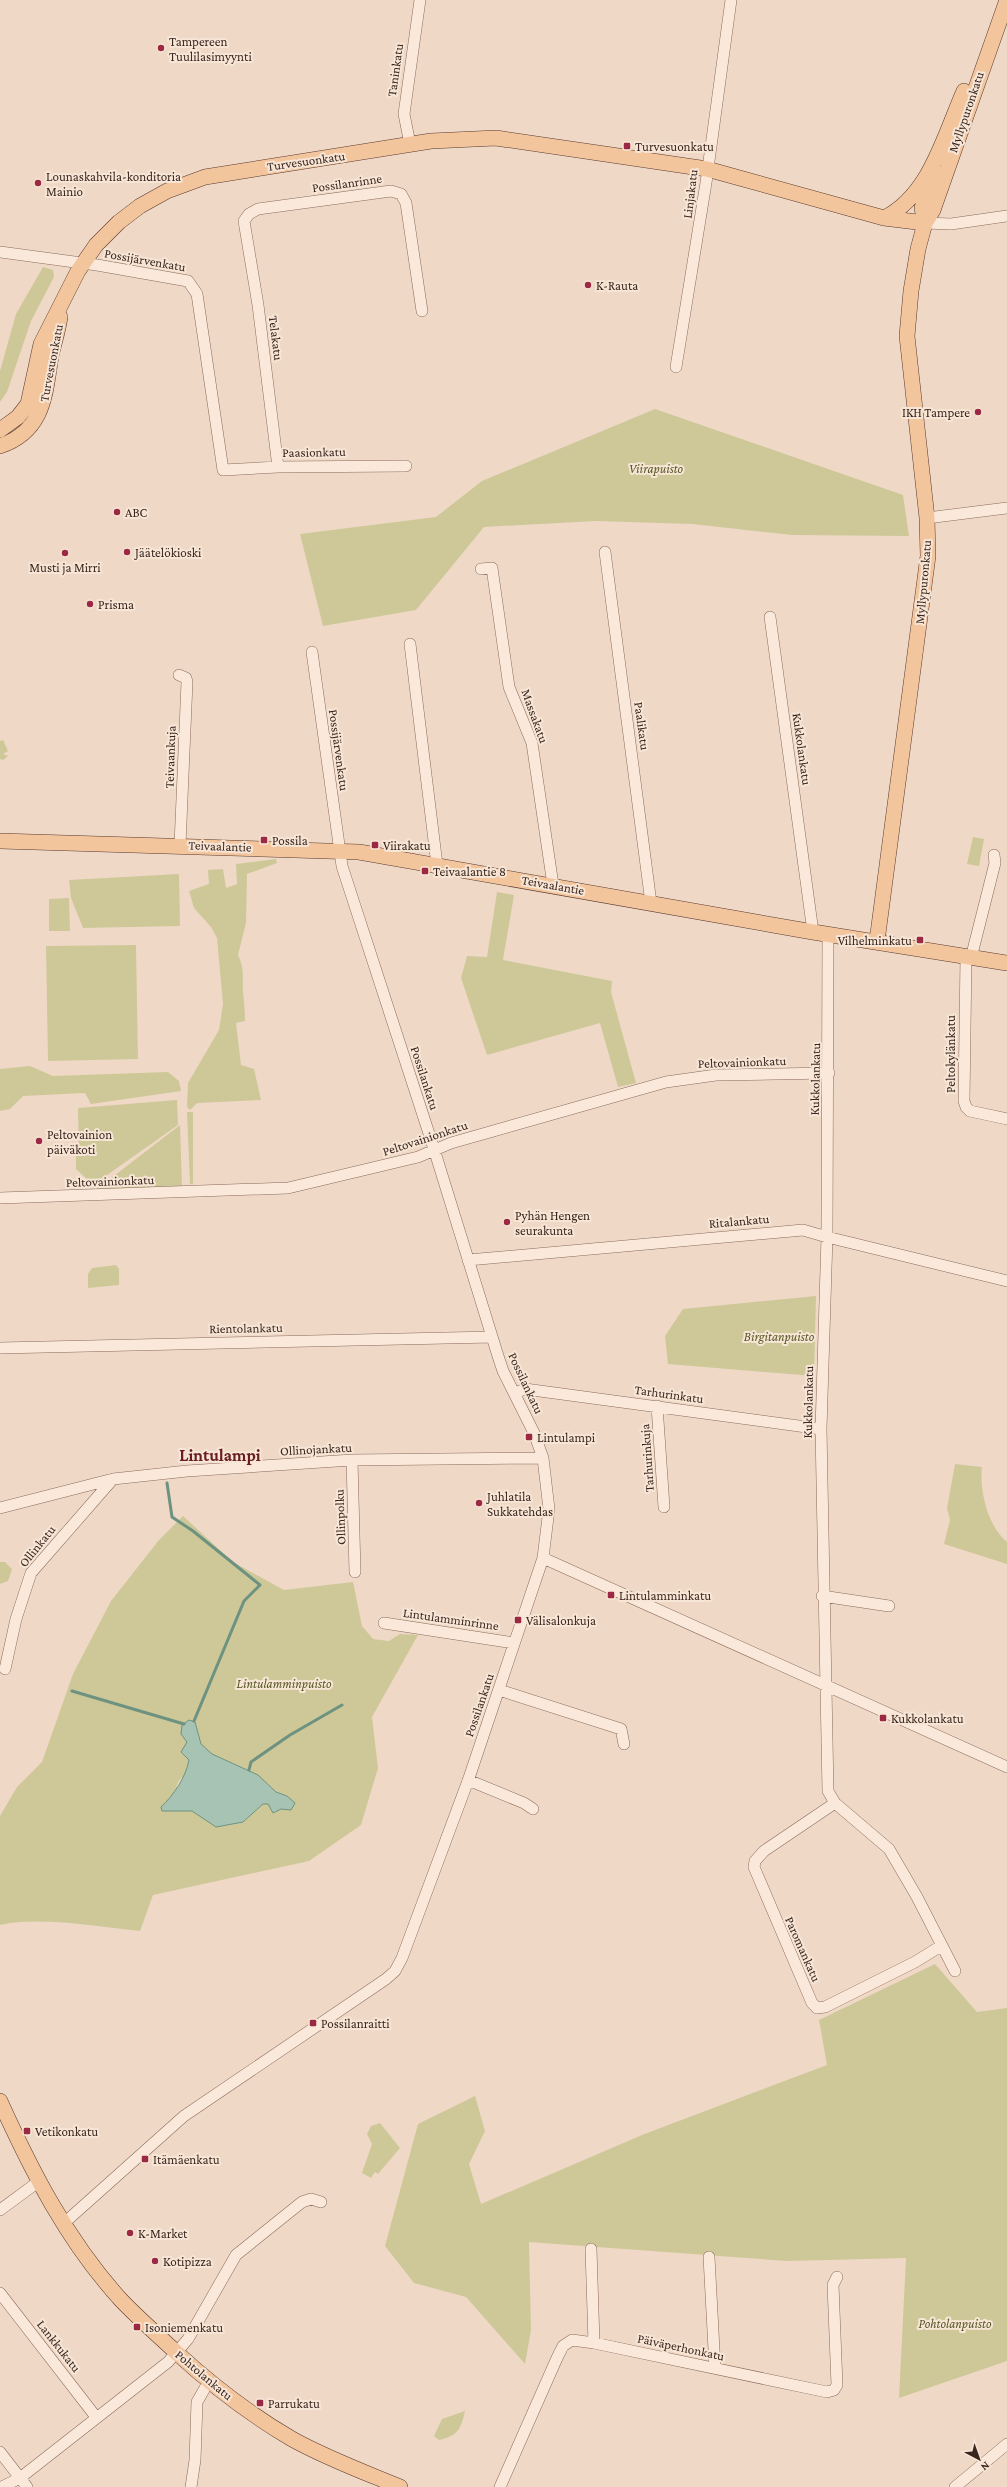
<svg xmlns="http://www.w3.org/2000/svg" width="1007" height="2487" font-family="'Crimson Pro',serif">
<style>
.green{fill:#cec899;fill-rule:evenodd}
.water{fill:#a7c3b4;stroke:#6d9280}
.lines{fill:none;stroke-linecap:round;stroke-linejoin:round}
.stream{stroke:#6d9280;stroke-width:3}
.minor-casing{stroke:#8b6a5b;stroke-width:12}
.major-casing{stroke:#59392f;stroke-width:16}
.minor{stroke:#fae9da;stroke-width:11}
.major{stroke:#f3c59d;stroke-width:15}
.poi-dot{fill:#9c2944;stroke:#f7e6d6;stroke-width:1.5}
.labels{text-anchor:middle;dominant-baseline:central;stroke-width:4;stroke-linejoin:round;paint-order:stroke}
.poi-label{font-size:13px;fill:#3b261f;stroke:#f7e6d6;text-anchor:start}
.street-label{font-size:13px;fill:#3b261f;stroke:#f7e6d6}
.park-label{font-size:13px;font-style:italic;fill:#575825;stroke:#f7e6d6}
.district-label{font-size:17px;font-weight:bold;fill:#691d1f;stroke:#f7e6d6}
</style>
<rect width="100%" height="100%" fill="#efd9c6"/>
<path class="green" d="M43,267L53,270L54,277L31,321L7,392L0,402V371L16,314Z
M655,409L903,495L909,536L792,535L692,524L596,521L484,527L416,610L323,626L300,534L436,517L482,481Z
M3,740L8,751L3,754L8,756L3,760L0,759V741Z
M973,837L984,839L979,866L967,864Z
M276,859L277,863L247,874L246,923L238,955C245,970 242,976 243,992C244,1002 245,1010 245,1021L236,1023L241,1065L254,1069L261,1100L197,1103L190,1110L187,1107L188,1083L219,1030L223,1004L217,938L211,927L194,908L189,891L209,884L208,870L223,869L226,888L237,884L236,864Z
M179,874L180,926L83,928L71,898L69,880Z
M497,892L514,895L503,960L612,981L611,992L636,1083L618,1087L600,1023L487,1055L461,978L467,956L487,957Z
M69,898L70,931H49V899Z
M136,945L138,1059L48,1061L46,946Z
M30,1066L53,1076L168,1072L179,1081L181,1091L91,1104L85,1093L23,1096L10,1109L0,1111V1069Z
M177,1100L178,1125L100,1180H88L76,1169V1156H79L78,1108Z
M187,1112H193V1184H190Z
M180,1125L182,1187L97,1189Z
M116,1265L119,1269V1285L88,1288V1274L92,1268Z
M816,1296L814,1376L668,1364L665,1336L683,1309Z
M955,1464L982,1467C979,1490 988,1527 1007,1542V1564L944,1544L950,1520L947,1508Z
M183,1516L233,1562L284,1590L353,1582L362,1626L373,1639L389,1641L400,1634L418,1635L372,1717L378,1768L361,1825L309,1861L153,1895L140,1931C99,1927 41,1916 0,1925V1816L17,1787L42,1762L73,1674L111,1601L159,1540ZM181,1734L201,1744L212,1754L258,1775L276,1792L287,1796L291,1810L281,1809L273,1813L268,1804H263L243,1822L216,1827L192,1811H162L161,1807L174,1795L178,1782L187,1772L189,1760L187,1742Z
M0,1562H5L12,1569L8,1581L0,1584Z
M935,1964L977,2012L1007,2008V2361L899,2398L906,2258L787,2261L529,2242L531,2330L525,2364L466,2297L414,2283L385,2246L418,2124L475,2096L485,2131L469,2164L481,2204L642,2135L827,2065L819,2020Z
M380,2123L400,2148L378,2174L375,2172L371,2178L362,2173L372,2144L367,2134L371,2126Z
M465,2411C461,2429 458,2436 439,2440L434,2436L442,2419Z"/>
<path class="water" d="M189,1720L195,1722L201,1744L212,1754L258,1775L276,1792L287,1796L295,1803L291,1810L281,1809L273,1813L268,1804H263L243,1822L216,1827L192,1811H162L161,1807C173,1796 186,1777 189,1760L181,1752L187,1742L181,1734L182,1725Z"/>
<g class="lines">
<path class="stream" d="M167,1483L172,1517L193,1531L260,1585L244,1601L194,1721
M72,1691L184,1724
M249,1770L251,1762L290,1735L342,1705"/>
<g class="minor-casing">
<path id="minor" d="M410,144L404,114L420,0
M925,223L951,224L1007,216
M0,252L97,265L188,281L197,294L223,470L278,467L406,466
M676,367L706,183L731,0
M278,467L258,305L244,221L249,214L258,209L391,191L401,194L406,203L422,311
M927,518L1007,508
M605,552L651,903
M481,569L492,568L509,687L532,743L553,885
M770,617L813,932
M410,644L437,865
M179,675L186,678L187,682L180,845
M828,934L827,1237L821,1429L828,1791L835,1803L889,1849L917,1897L955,1971
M966,957L964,1101L966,1107L970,1111L1007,1119
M971,958L995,863L994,855
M0,1198L288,1188L418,1157L451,1143L666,1082L716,1075L829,1073
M468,1260L803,1230L827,1237L1007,1281
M0,1348L492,1337
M515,1393L525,1389L821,1429
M657,1406L664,1507
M352,1460L355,1572
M0,1508L113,1479L187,1471L352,1460L543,1458
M543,1558L1007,1767
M822,1596L889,1606
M384,1623L514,1643
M5,1669L16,1619L31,1573L113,1479
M499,1690L621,1729L624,1744
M468,1780L524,1803L533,1809
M835,1803L764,1851L755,1861L754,1867L812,2003L817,2008L825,2007L915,1962L941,1946
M0,2210L38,2182
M63,2224L184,2116L386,1979L395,1971L402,1958L469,1778L543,1558L549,1509L543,1458L534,1433L503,1371L498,1356L434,1149L342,866L312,652
M591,2249L594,2343
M709,2257L715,2368
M0,2293L96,2417
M0,2452L27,2487
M2,2487L20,2478L168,2362L188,2339L236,2255L302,2202L311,2199L321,2202
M191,2487L195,2460L197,2402L209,2381
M500,2487L557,2358L563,2346L572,2340L594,2343L827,2392L834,2390L837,2385L833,2285L837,2277
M955,2487L1007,2444"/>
</g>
<g class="major-casing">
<path id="major" d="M884,218C930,195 944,136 964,91
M925,223L922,208L935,172
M0,430L18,417L28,404L41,344L78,271L96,245L119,222L140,206L167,191L205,177L431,141L496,138L707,169L884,218L925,223
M0,446C44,431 45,395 51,356C54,343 58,331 60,317
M0,841L359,852L813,932L1007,963
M877,941L928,556L927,518L907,336L911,291L918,249L925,223L933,210L1007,0
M0,2101C32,2172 68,2242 121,2300C139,2319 159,2336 178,2354C213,2386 251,2415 292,2439C326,2458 364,2472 400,2487"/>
</g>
<use href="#minor" class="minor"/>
<use href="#major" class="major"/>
</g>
<g class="poi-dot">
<circle cx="161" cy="48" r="4"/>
<rect x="623" y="142" width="8" height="8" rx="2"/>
<circle cx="38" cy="183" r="4"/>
<circle cx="588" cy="285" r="4"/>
<circle cx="978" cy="412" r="4"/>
<circle cx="117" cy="512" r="4"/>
<circle cx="127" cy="552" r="4"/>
<circle cx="65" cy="553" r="4"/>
<circle cx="90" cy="604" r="4"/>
<rect x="260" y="836" width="8" height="8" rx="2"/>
<rect x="371" y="841" width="8" height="8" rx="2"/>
<rect x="421" y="867" width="8" height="8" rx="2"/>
<rect x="916" y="936" width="8" height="8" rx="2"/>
<circle cx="39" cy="1141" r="4"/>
<circle cx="507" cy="1222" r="4"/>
<rect x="525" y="1433" width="8" height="8" rx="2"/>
<circle cx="479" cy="1503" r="4"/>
<rect x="607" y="1591" width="8" height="8" rx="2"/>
<rect x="514" y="1616" width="8" height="8" rx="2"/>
<rect x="879" y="1714" width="8" height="8" rx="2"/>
<rect x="309" y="2019" width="8" height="8" rx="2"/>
<rect x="23" y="2127" width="8" height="8" rx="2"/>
<rect x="141" y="2155" width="8" height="8" rx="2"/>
<circle cx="130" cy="2233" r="4"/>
<circle cx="155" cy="2261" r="4"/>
<rect x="133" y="2323" width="8" height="8" rx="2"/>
<rect x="256" y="2399" width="8" height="8" rx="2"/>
</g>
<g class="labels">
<g class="poi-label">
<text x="169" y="41">Tampereen<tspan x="169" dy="15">Tuulilasimyynti</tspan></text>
<text x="635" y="146">Turvesuonkatu</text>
<text x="46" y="176">Lounaskahvila-konditoria<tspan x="46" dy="15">Mainio</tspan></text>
<text x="596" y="285">K-Rauta</text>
<text x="970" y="412" text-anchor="end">IKH Tampere</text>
<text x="125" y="512">ABC</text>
<text x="135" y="552">Jäätelökioski</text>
<text x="65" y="567" text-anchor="middle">Musti ja Mirri</text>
<text x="98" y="604">Prisma</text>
<text x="272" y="840">Possila</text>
<text x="383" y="845">Viirakatu</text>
<text x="433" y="871">Teivaalantie 8</text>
<text x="912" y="940" text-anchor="end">Vilhelminkatu</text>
<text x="47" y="1134">Peltovainion<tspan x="47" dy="15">päiväkoti</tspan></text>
<text x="515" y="1215">Pyhän Hengen<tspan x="515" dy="15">seurakunta</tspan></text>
<text x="537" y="1437">Lintulampi</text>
<text x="487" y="1496">Juhlatila<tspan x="487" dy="15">Sukkatehdas</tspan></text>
<text x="619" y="1595">Lintulamminkatu</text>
<text x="526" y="1620">Välisalonkuja</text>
<text x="891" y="1718">Kukkolankatu</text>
<text x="321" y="2023">Possilanraitti</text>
<text x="35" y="2131">Vetikonkatu</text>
<text x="153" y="2159">Itämäenkatu</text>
<text x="138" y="2233">K-Market</text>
<text x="163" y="2261">Kotipizza</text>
<text x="145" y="2327">Isoniemenkatu</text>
<text x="268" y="2403">Parrukatu</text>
</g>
<g class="street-label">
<text transform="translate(395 70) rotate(-82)">Taninkatu</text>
<text transform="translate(966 112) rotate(-71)">Myllypuronkatu</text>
<text transform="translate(306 161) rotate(-8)">Turvesuonkatu</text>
<text transform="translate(347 183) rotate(-8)">Possilanrinne</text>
<text transform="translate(690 194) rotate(-83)">Linjakatu</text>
<text transform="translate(145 260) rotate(10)">Possijärvenkatu</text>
<text transform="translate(276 338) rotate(83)">Telakatu</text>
<text transform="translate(51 363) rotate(-79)">Turvesuonkatu</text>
<text transform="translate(314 452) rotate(-1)">Paasionkatu</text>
<text transform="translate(923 582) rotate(-85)">Myllypuronkatu</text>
<text transform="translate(535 716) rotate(70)">Massakatu</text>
<text transform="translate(642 726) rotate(82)">Paalikatu</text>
<text transform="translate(802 749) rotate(82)">Kukkolankatu</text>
<text transform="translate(339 750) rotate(82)">Possijärvenkatu</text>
<text transform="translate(170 757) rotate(-88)">Teivaankuja</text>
<text transform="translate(220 846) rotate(2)">Teivaalantie</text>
<text transform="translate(553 885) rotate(10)">Teivaalantie</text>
<text transform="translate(950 1054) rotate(-90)">Peltokylänkatu</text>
<text transform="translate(742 1062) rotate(-2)">Peltovainionkatu</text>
<text transform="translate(425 1078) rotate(72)">Possilankatu</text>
<text transform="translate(815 1079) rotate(-89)">Kukkolankatu</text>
<text transform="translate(425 1138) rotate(-18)">Peltovainionkatu</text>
<text transform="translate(110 1181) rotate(-2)">Peltovainionkatu</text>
<text transform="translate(739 1221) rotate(-5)">Ritalankatu</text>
<text transform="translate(246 1328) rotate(-1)">Rientolankatu</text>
<text transform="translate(526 1383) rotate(65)">Possilankatu</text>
<text transform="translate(669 1394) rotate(8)">Tarhurinkatu</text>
<text transform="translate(808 1402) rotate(-89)">Kukkolankatu</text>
<text transform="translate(316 1449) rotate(-3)">Ollinojankatu</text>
<text transform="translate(647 1458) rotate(-94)">Tarhurinkuja</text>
<text transform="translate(340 1517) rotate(-92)">Ollinpolku</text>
<text transform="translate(37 1546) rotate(-51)">Ollinkatu</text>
<text transform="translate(451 1619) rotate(8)">Lintulamminrinne</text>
<text transform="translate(479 1705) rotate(-71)">Possilankatu</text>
<text transform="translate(803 1949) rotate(66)">Paromankatu</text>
<text transform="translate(59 2346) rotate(52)">Lankkukatu</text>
<text transform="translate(681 2347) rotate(12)">Päiväperhonkatu</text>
<text transform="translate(204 2375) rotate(40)">Pohtolankatu</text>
</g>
<g class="park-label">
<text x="656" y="468">Viirapuisto</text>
<text x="779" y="1336">Birgitanpuisto</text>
<text x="284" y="1683">Lintulamminpuisto</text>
<text x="955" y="2323">Pohtolanpuisto</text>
</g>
<g class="district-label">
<text x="220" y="1455">Lintulampi</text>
</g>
</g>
<g transform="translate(979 2459) rotate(139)" stroke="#f7e6d6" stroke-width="3" paint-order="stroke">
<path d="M0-3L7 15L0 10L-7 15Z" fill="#3b261f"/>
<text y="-6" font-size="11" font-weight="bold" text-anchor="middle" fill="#3b261f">N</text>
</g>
</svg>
